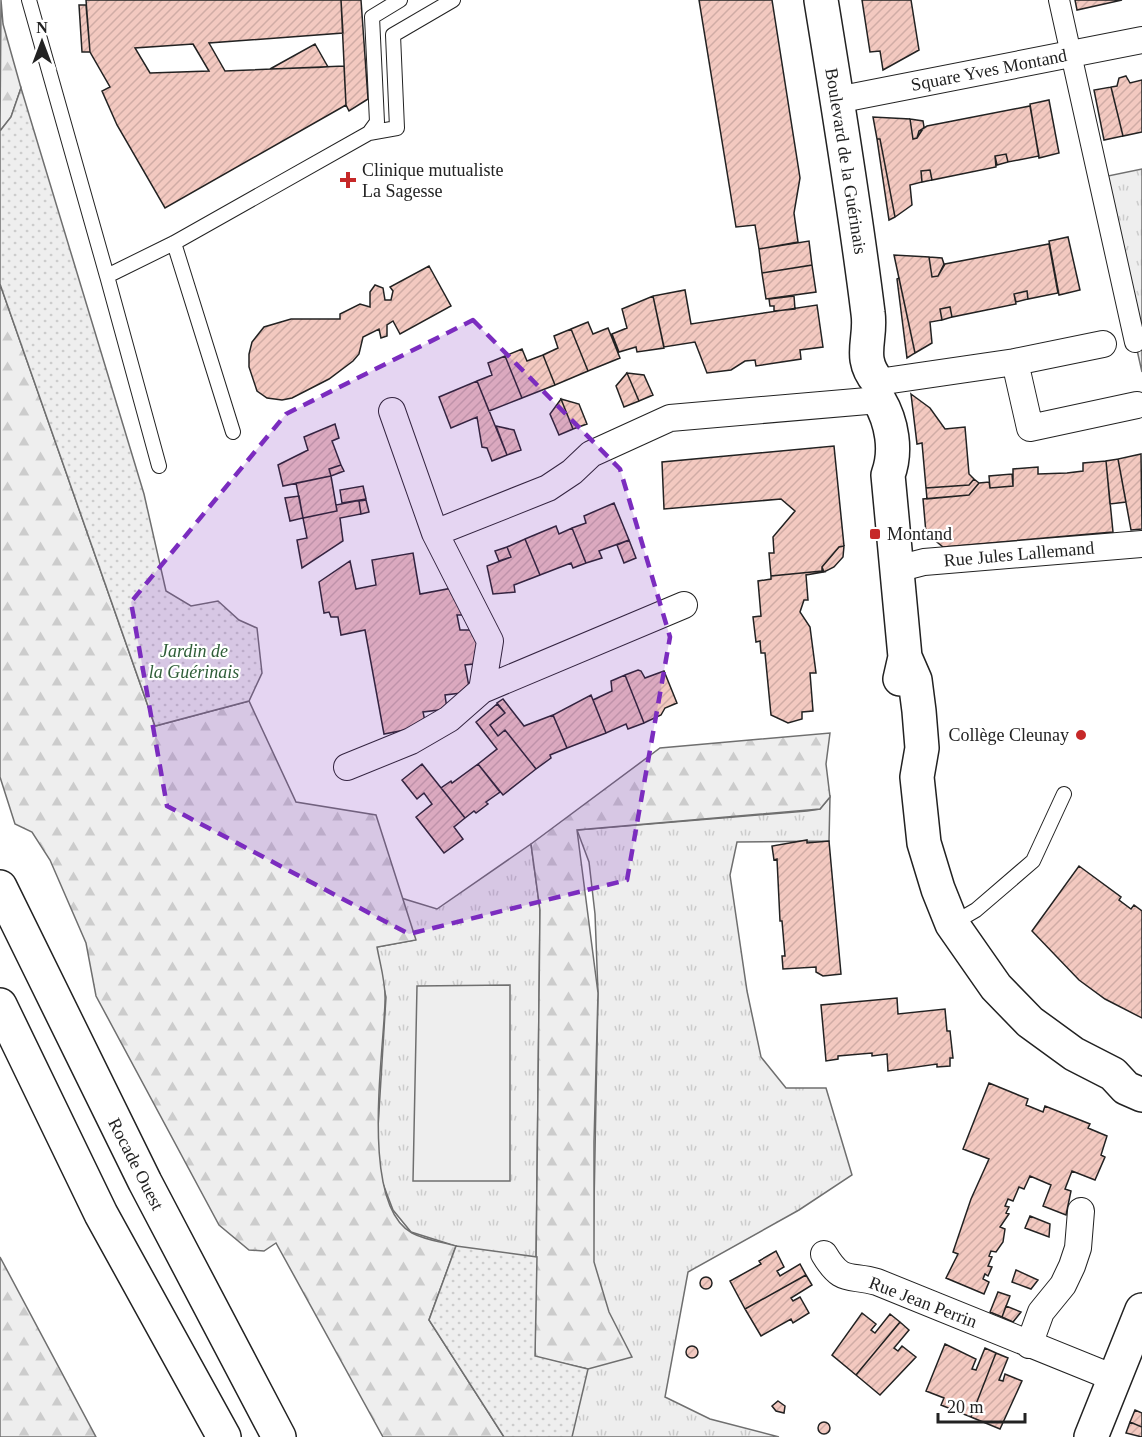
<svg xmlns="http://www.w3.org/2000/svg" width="1142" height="1437" font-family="Georgia,serif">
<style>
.grass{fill:url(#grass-tufts);stroke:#6f6f6f;stroke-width:1.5}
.forest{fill:url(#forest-firs);stroke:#6f6f6f;stroke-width:1.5}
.park{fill:url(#park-dots);stroke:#6f6f6f;stroke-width:1.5}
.garden{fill:#eee;stroke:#6f6f6f;stroke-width:1.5}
.building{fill:url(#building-hatch);stroke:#222;stroke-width:1.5;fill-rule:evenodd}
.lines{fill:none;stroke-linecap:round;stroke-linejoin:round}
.service-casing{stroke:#222;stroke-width:16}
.pedestrian-casing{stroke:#222;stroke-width:22}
.minor-casing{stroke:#222;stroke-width:28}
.tertiary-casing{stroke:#222;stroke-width:36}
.trunk-casing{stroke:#222;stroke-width:36}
.service{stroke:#fff;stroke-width:14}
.pedestrian{stroke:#fff;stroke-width:20}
.minor{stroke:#fff;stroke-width:26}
.tertiary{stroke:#fff;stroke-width:33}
.trunk{stroke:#fff;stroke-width:33}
.marked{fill:#7b2cbf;fill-opacity:0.2;stroke:#7b2cbf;stroke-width:4.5;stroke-dasharray:12 8;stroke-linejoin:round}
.poi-dot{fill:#c62828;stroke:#fff;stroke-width:2}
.labels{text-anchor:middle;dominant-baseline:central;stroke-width:4.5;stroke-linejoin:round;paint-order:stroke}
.street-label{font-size:18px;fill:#222;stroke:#fff}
.poi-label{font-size:18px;fill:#222;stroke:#fff;text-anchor:start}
.park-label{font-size:18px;font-style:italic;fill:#2f5e38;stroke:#fff}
</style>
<defs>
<pattern id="grass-tufts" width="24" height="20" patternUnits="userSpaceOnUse" patternTransform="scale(1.5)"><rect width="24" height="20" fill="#eee"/><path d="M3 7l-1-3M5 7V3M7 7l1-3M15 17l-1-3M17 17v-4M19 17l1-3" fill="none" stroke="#ccc"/></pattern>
<pattern id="forest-firs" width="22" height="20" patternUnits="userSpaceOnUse" patternTransform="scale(1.5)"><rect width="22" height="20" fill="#eee"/><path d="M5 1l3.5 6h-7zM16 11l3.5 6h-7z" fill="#ccc"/></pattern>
<pattern id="park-dots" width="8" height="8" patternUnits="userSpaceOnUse" patternTransform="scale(1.5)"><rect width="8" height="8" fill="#eee"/><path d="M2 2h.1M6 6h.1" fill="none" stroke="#ccc" stroke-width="1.8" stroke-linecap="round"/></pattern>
<pattern id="building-hatch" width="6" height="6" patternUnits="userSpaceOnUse" patternTransform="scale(1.5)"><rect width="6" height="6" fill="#f3c9c0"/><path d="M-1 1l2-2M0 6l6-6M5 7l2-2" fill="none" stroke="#d0aca5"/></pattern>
</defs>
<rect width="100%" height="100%" fill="#fff"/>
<path class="grass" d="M1142,169V372L1098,178Z
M830,797L829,841L737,842L730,875L747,991L761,1057L786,1088H826L852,1175L799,1210L688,1272L665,1397L710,1419L779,1437H504L456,1246L411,1232L393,1210L380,1176L377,1144L386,997L376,955L377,947L415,940L401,898L437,909L531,844L540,910L535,1356L592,1312L598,993L595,914L589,862L577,830L807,811L820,809Z"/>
<path class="forest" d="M1,0L3,24L21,88L11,117L0,131Z
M0,284L155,726L249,701L296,802L376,815L416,940L377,947C380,964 386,983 385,1001C384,1053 359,1204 412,1233C425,1240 442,1242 456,1246L429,1320L504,1437H383L276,1243L264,1251L249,1250L219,1225L96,996L86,943L50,860L32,832L15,824L0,777Z
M830,733L826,764L830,797L820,809L577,830L598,993L594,1142V1262L609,1312L632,1357L588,1369L535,1357L540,910L531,844L660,748Z
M0,1257L96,1437H0Z"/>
<path class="park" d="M21,88L144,494L166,591L191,606L218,601L239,620L257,628L262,673L249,701L155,726L0,284V131L11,117Z
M456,1246L537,1257L535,1356L588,1369L572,1437H504L429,1320Z"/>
<path class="garden" d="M510,985V1181H413L417,986Z"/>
<path class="building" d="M86,0H341L343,33L209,43L225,71L344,66L346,105L165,208L117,125L102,91L110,87L90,52ZM193,44L209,71L150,73L135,48Z
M341,0H361L368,99L349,111L346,105Z
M699,0H772L800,178L794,213L798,242L759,249L755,225L736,227Z
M862,0H911L919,50L883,70L880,51L870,52Z
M1075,0H1122L1077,10Z
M79,5H86L90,52H82Z
M315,44L328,67L270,69Z
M1126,76L1130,83L1142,80V132L1123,136L1111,87L1117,86L1119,78Z
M1111,87L1123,136L1104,140L1094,90Z
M1049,100L1059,153L1039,158L1030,104Z
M1030,106L1039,156L1008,162L1006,154L995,156L996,167L932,180L930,170L921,171L922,182L910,185L912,205L895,217L880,139H877L873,117L910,119L913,139L917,138L919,131L927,126Z
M910,119L923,121L924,127L917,138L913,139Z
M877,139H880L895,217L889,220Z
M1006,154L1008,162L997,165L995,156Z
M930,170L932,180L922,182L921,171Z
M1068,237L1080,290L1059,295L1049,241Z
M809,241L812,265L762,273L759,249Z
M1049,244L1058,293L1028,299L1027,291L1014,294L1016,304L952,317L950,307L940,309L942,320L930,322L932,343L915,353L894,255L929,257L932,277L938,276L945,264Z
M929,257L942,258L944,264L938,276L932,277Z
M812,265L816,292L766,299L762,273Z
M429,266L451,306L400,334L393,321L387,325V336L381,338L379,329L363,337L359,354L353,361L329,379L292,398L282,400L267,398L257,391L249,367V354L252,342L264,327L291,319H340V314L360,304L370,307V292L375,285L383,288L385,300H391L393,291L390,287Z
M899,278L915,353L907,358L897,279Z
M685,290L691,324L817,305L823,347L800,350L801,359L756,366L755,360L745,361L731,370L707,373L695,342L664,347L653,296Z
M1027,291L1028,299L1016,302L1014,294Z
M653,296L664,348L637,352L636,347L619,352L612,334L627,328L622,309Z
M794,296L795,309L774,311V306H770L769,299Z
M950,307L952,317L942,320L940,309Z
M588,322L593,334L608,328L620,358L588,371L571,329Z
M571,329L588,371L555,385L543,355L558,348L554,336Z
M522,349L527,361L543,355L555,385L522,398L505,356Z
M505,356L522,398L489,411L477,381L492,375L488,363Z
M627,373L644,375L653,395L639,401Z
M627,373L639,401L624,407L616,386Z
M477,381L507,455L492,461L487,448L482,447L477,417L451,428L439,397Z
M911,394L930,408L945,429L965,427L969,474L974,479L969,485L926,488L922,443L917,444Z
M561,399L573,429L559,435L550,414Z
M561,399L579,404L587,424L573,429Z
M335,424L339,438L332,441L341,465L329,469L331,476L283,486L278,465L308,450L304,437Z
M496,426L514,430L521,450L507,455Z
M834,446L844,546L839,547L822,567V571L771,576L769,553H774L773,537L795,511L781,499L664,509L662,462Z
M1141,454L1142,529L1131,530L1118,459Z
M1118,459L1126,502L1110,504L1106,461Z
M1106,461L1113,532L943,547L926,533L923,499L969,495L979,483L989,482L990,488L1013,486V469L1038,467V474L1067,473L1083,471V463Z
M341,465L344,471L331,476L329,469Z
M1012,474L1013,486L990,488L989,476Z
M331,476L337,511L303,518L296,483Z
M974,479L979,483L969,495L927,499L926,488L969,485Z
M363,486L366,499L342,503L340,490Z
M299,496L303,518L290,521L285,498Z
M366,499L359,501L361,514L340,518L343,541L302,568L297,540L307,538L303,518L337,511L336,505Z
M366,500L369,512L361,514L359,501Z
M614,503L629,540L599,551L602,558L586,563L572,528L586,523L584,516Z
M556,526L559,534L572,528L586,563L573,568L571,563L540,575L525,539Z
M525,539L540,575L514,585L515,592L493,594L487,566L511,557L507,547Z
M629,540L636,558L624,563L617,545Z
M844,546L843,557L834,567L824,572L822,567L839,547Z
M507,547L511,557L499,561L495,551Z
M413,553L420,594L458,587L462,615H457L460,630H471L478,638L483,663L465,665L470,692L445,695L447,709L423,712L426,726L384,734L365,630L341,635L338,617H331L329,612L324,613L319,582L350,561L356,589L376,585L372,560Z
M822,571L824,572L806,575L808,600H804L800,612L810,627L816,673H810L813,711L802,712V719L788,723L771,715L765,653H761L760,641L756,642L753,617L761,616L758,581L771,579V576Z
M638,670L641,671L645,678L664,671L677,703L665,708L661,715L644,723L625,675Z
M625,675L644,723L628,729L626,724L606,733L593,700L612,691L611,681Z
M591,695L606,733L567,748L553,715Z
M503,699L524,726L553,715L567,748L550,755L551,758L536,769L505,730L498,736L490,725L505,713L497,703Z
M497,704L505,713L490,725L498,736L505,730L536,769L503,795L478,764L497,749L476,722Z
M422,764L465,818L454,827L463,839L444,853L416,817L432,804L424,793L417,799L402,780Z
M478,764L500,792L486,802L488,804L476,813L474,811L465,818L441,788L451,781L452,783Z
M807,840V843L829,841L841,974L823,976L816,972V967L783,969L782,956H785L782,921H780L777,859L774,860L772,846Z
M1079,866L1121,897L1119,900L1131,909L1134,905L1142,911V1018L1105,999L1079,980L1032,931Z
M897,998L898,1014L945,1009L947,1031H950L953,1058H950V1066L937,1067V1064L888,1071L887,1054L872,1056V1053L838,1056V1059L826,1061L821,1005Z
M989,1083L1028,1099L1026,1105L1043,1112L1045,1106L1090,1124L1088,1128L1107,1136L1101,1155L1105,1157L1095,1180L1072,1171L1065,1189L1071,1191L1066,1215L1043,1206L1051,1185L1030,1176L1024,1189L1019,1187L1013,1201L1008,1199L1005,1206L1009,1207L1006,1213L1009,1214L1000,1227L1005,1229L1003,1242L996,1252L991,1251L989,1256L992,1257L988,1266L992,1267L988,1276L985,1274L983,1279L989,1282L984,1294L946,1278L958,1254L953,1252L971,1199L989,1159L963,1149Z
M1030,1216L1050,1224L1049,1237L1025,1228Z
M776,1251L784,1267L777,1271L780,1276L800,1264L806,1275L745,1309L730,1281L761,1264L759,1261Z
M1016,1270L1038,1280L1031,1289L1012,1282Z
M806,1275L812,1285L791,1298L793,1301L800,1297L809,1313L793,1323L791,1319L761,1336L745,1309Z
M700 1283a6 6 0 1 1 12 0a6 6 0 1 1-12 0Z
M998,1292L1010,1296L1002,1317L990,1312Z
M1006,1306L1021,1312L1013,1322L1002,1317Z
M862,1313L876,1324L871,1330L875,1333L890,1314L900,1322L856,1375L832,1355Z
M900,1322L909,1330L894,1348L898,1351L902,1346L916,1357L880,1395L856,1375Z
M945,1344L976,1359L972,1369L976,1370L985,1348L996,1353L971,1417L941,1405L944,1398L926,1391Z
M686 1352a6 6 0 1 1 12 0a6 6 0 1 1-12 0Z
M996,1353L1008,1358L999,1380L1003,1381L1005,1374L1022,1381L1000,1429L971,1417Z
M778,1401L785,1406L784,1413L776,1411L772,1406Z
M1135,1410L1142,1413V1427L1130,1422Z
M818 1428a6 6 0 1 1 12 0a6 6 0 1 1-12 0Z
M1130,1422L1142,1427V1437L1126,1433Z"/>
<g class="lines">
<g class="service-casing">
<path id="service" d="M29,0L107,276L174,243L369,133
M400,0L372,17L377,122L369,133L397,128L393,35L453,0
M174,243L233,432
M107,276L159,466
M952,924L976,910L1033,861L1064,794"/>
</g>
<g class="pedestrian-casing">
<path id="pedestrian" d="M1059,0L1135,342"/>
</g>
<g class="minor-casing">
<path id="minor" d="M837,100L1142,40
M1015,362L1030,428L1137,405
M878,382L1015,362L1103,344
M435,533L548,488L572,472L591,454L670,418L879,400
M897,569L924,562L1142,544
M482,690L684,605
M347,767L411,741L449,719L482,690L490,641L435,533L392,411
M824,1254C842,1284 848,1274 877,1282L1114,1378
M1029,1345L1041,1312L1063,1285L1072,1266L1078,1248L1081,1211"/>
</g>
<g class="tertiary-casing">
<path id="tertiary" d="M821,0C838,104 855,208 868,313C872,340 857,357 878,382
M879,400C892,422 897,451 888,475L905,657L900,679
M905,657L915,680L919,711L922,748L917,777L924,843L938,889L952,924L996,987L1030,1022L1074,1054L1113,1074L1126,1088L1142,1095
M1091,1437L1142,1310"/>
</g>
<g class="trunk-casing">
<path id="trunk" d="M0,887L145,1182L279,1437
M0,1005L101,1214L224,1437"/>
</g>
<use href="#service" class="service"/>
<use href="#pedestrian" class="pedestrian"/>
<use href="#minor" class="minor"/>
<use href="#tertiary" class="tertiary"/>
<use href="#trunk" class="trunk"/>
</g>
<path class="marked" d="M473,320L620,469L670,637L627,880L409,934L167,806L131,602L286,414Z"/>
<g class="poi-dot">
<path d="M345 171h6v6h6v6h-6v6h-6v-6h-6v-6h6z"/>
<rect x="869" y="528" width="12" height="12" rx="3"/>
<circle cx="1081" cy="735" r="6"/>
</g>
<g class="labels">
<g class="street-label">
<text transform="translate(989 70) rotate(-11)">Square Yves Montand</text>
<text transform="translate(846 161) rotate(81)">Boulevard de la Guérinais</text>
<text transform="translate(1019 554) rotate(-5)">Rue Jules Lallemand</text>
<text transform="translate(136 1164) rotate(63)">Rocade Ouest</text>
<text transform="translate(923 1302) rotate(21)">Rue Jean Perrin</text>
</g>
<g class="poi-label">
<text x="362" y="170">Clinique mutualiste<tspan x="362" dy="21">La Sagesse</tspan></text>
<text x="887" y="534">Montand</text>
<text x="1069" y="735" text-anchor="end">Collège Cleunay</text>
</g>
<g class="park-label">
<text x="194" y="651">Jardin de<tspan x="194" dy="21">la Guérinais</tspan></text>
</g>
</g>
<g transform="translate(42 42)" stroke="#ffffff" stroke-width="4.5" paint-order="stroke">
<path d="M0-4.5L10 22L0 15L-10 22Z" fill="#222222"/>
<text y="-9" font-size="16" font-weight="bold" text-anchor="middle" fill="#222222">N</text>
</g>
<path d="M938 1413v9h87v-9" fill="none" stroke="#222222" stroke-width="3"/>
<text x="947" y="1413" font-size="18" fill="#222222" stroke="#ffffff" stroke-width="4.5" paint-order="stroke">20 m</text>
</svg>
